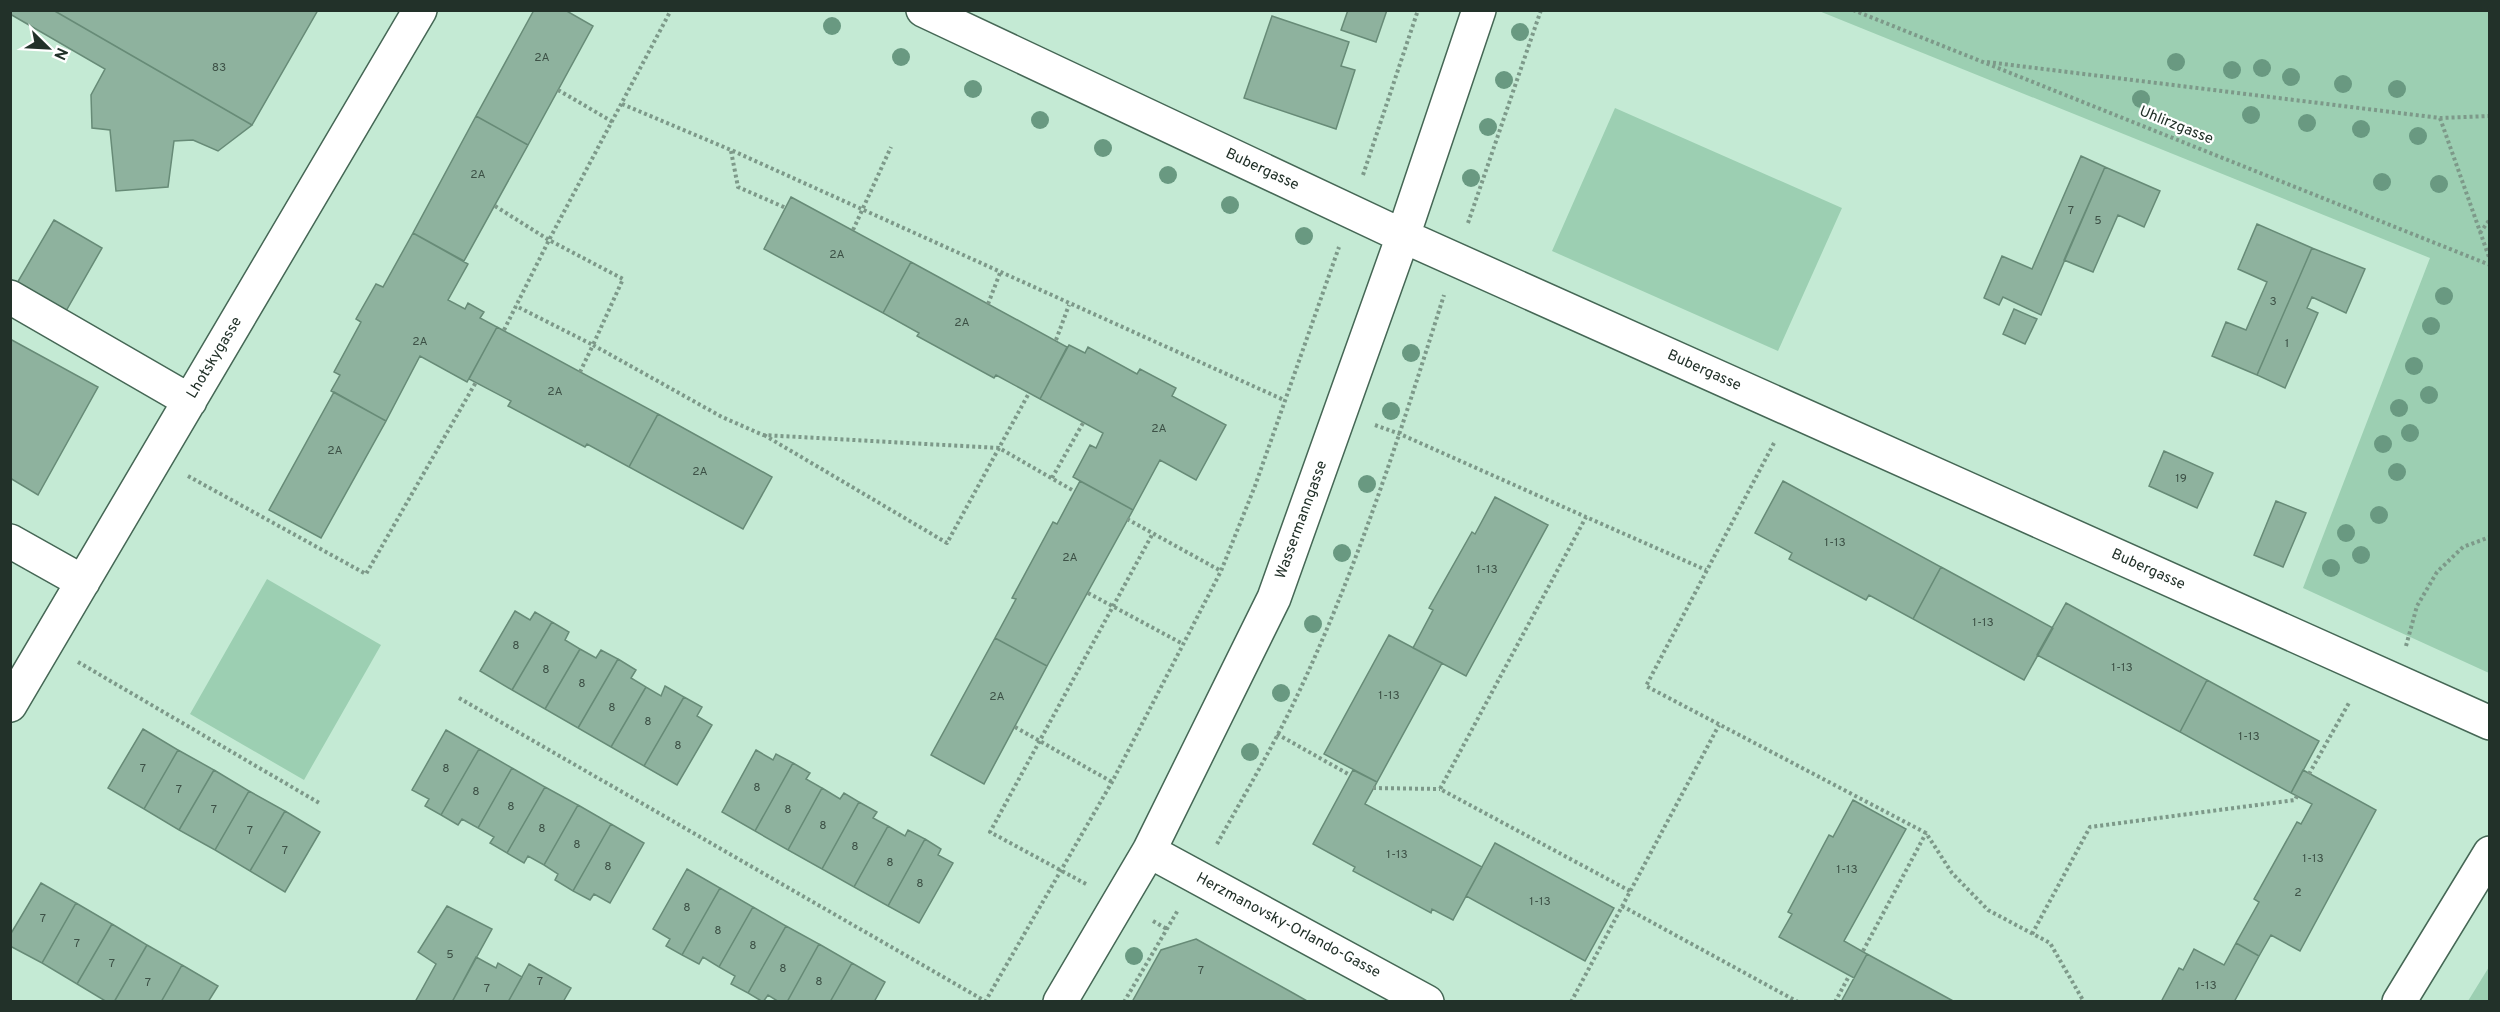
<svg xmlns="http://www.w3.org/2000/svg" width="2500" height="1012" font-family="Overpass,sans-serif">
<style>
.green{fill:#9ccfb2}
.building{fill:#8eb29e;stroke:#678b77;stroke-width:1.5}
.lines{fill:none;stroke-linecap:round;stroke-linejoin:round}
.minor-casing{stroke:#456755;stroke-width:36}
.path{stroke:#7d9989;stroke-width:4;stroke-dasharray:3 3;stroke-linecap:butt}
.minor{stroke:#fff;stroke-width:33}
.tree{fill:#699981}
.labels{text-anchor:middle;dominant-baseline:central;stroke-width:4.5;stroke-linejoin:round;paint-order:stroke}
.number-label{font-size:12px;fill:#3d5146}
.street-label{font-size:15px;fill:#223129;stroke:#fff}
</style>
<rect width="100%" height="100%" fill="#c4ead4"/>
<path class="green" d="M1819,11H2489V673L2303,588L2430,258Z
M1615,108L1842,208L1778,351L1552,251Z
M267,579L381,645L304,780L190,714Z
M2489,967V1001H2468Z"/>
<path class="building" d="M10,10H53L252,125L218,151L193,140L174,141L168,187L116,191L110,130L92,128L91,95L105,69L10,14Z
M53,10H318L252,125Z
M534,10H565L593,26L528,145L476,116Z
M1348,10H1387L1376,42L1341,30Z
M1272,16L1349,42L1341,66L1355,70L1336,129L1244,98Z
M476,116L528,145L464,261L413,233Z
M2081,156L2105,167L2041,315L2003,297L1999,305L1984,298L2002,256L2032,269Z
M2105,167L2160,191L2144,227L2118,215L2093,272L2064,260Z
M791,197L911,262L883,313L764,249Z
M54,220L102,248L62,318L13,290Z
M2257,224L2312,248L2257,375L2212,356L2226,322L2246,330L2267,282L2238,269Z
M413,233L468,264L448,300L465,309L468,303L484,312L480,318L497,327L467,382L420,356L386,421L331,391L340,375L334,372L361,322L356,319L376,284L383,287Z
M2312,248L2365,269L2346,313L2312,297L2307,308L2318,313L2285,388L2257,375Z
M911,262L1067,347L1040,399L996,375L994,378L917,336L919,333L883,313Z
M2014,309L2037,319L2025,344L2003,334Z
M497,327L658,414L629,467L587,444L585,447L508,406L511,401L469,379Z
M10,339L98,387L38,495L10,478Z
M1069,345L1085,353L1088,347L1137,374L1140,369L1176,388L1172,396L1226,425L1196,480L1160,460L1133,510L1073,477L1090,445L1096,448L1103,433L1040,399Z
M334,392L386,421L321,538L269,510Z
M658,414L772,477L743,529L629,467Z
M2164,451L2213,473L2197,508L2149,486Z
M1080,481L1133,510L1047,666L995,638L1016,599L1012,598L1053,522L1057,524Z
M1783,481L1941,567L1913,619L1869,595L1866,600L1789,559L1792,553L1755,533Z
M1495,497L1548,525L1466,676L1413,648L1433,610L1429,608L1472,532L1475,534Z
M2276,501L2306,513L2283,567L2254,555Z
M1941,567L2053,628L2024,680L1913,619Z
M2066,603L2207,680L2180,732L2037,655Z
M515,611L530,620L535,612L552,622L512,690L480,671Z
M552,622L569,632L565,640L580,649L545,709L512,690Z
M1389,635L1442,663L1377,782L1324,754Z
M995,638L1047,666L984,784L931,755Z
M580,649L596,658L601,650L618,659L578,728L545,709Z
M618,659L636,670L631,678L646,687L611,747L578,728Z
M2207,680L2319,741L2291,793L2180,732Z
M665,686L684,697L644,766L611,747L646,687L661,696Z
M684,697L702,707L697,716L712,725L677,785L644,766Z
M143,729L178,750L144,809L108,788Z
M446,730L479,749L441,815L425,806L429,799L412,790Z
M479,749L512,768L478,828L462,819L458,825L441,815Z
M178,750L214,770L179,830L144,809Z
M756,750L773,760L776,754L793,763L755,831L722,812Z
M793,763L810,773L806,779L822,788L788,850L755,831Z
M512,768L545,787L507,853L490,843L494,837L478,828Z
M214,770L249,791L215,850L179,830Z
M1353,770L1377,782L1365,804L1482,867L1453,920L1432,909L1431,913L1353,871L1355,867L1313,844Z
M2303,770L2376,810L2300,951L2271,935L2259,956L2236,943L2259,902L2254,899L2297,822L2301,824L2312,804L2291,793Z
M545,787L578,805L544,865L528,856L524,863L507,853Z
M822,788L840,799L844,793L859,802L822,869L788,850Z
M249,791L285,811L250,871L215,850Z
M1853,800L1906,829L1844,941L1867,954L1854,978L1779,937L1792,914L1788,912L1829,835L1833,837Z
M859,802L877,812L873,818L888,826L854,887L822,869Z
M578,805L611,824L573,891L555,880L558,874L544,865Z
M285,811L320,832L285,892L250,871Z
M611,824L644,843L610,903L594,894L590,900L573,891Z
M888,826L905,836L908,830L925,839L888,906L854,887Z
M925,839L941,849L938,855L953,863L919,923L888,906Z
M1495,843L1614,908L1585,961L1466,896Z
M687,869L720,888L682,955L666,946L670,939L653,929Z
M41,883L76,903L42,963L10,946V935Z
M720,888L753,907L719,967L703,957L699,964L682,955Z
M76,903L112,924L77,984L42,963Z
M447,906L492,929L452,1002H415L436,964L418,952Z
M753,907L786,926L748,993L731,984L735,976L719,967Z
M112,924L147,945L114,1002H107L77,984Z
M786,926L819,944L787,1002H779L768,995L763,1002L748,993Z
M1196,939L1293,993L1309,1002H1132L1161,950Z
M2236,943L2259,956L2234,1002H2161L2179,968L2183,970L2194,949L2224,965Z
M819,944L852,963L830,1002H787Z
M147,945L182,965L161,1002H114Z
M1867,954L1955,1002H1841Z
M476,957L496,968L498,963L522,977L508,1002H452Z
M852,963L885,982L874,1002H830Z
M529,964L571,988L563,1002H508Z
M182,965L218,986L208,1002H161Z"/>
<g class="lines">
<g class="minor-casing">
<path id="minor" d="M923,10L1403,236L2490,723
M10,297L190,401
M10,541L83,582
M10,705L420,10
M1149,851L1427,1002
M1060,1002L1149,851L1274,598L1403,236L1479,10
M2399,1002L2490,853"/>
</g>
<path class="path" d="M1853,10L2490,265
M1987,62L2440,118L2490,116
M558,90L613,122
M622,104L731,150L1284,400
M2440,118L2490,260
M731,151L738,187L786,208
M1363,175L1418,10
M495,206L549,240L623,279L593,345L516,306
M1468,223L1541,10
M853,230L891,147
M2480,233L2490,219
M988,304L1000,273
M504,330L549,240L671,10
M1056,340L1069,305
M580,372L593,345L722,417L763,435L999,448L1074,491
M1375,425L1400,434L1586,517
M764,435L947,543L1029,393
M1774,443L1646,686L1926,833L1952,873L1988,910L2050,943L2084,1002
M188,476L366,574L476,382
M1052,478L1083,423
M1127,519L1221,571
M1088,593L1183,644
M2406,646L2417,606L2437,572L2463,547L2490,537
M78,662L321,804
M459,698L985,1001
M1015,727L1112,782
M1277,734L1350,775
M2309,774L2350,701
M1373,788L1440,789
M1217,844C1244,795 1273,747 1297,696C1358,567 1401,431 1444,295
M1086,884L990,832L1153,533
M1630,891L1440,789L1586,517L1706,570
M1622,906L1798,1002
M1153,921L1167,929
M2032,934L2090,827L2295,800L2297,796
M1863,951L1926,833
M985,1002L1112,782L1221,571L1255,486L1339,247
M1124,1002L1178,910
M1571,1002L1719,725
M1835,1002L1849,976"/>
<use href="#minor" class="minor"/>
</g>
<g class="tree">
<circle cx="832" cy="26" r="9"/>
<circle cx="1520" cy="32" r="9"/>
<circle cx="901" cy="57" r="9"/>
<circle cx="2176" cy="62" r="9"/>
<circle cx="2262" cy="68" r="9"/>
<circle cx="2232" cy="70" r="9"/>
<circle cx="2291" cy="77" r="9"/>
<circle cx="1504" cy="80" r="9"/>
<circle cx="2343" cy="84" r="9"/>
<circle cx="973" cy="89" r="9"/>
<circle cx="2397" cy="89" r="9"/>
<circle cx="2141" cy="99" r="9"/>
<circle cx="2251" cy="115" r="9"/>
<circle cx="1040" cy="120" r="9"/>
<circle cx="2307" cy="123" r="9"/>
<circle cx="1488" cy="127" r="9"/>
<circle cx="2361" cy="129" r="9"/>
<circle cx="2418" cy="136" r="9"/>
<circle cx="1103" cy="148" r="9"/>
<circle cx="1168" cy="175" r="9"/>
<circle cx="1471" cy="178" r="9"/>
<circle cx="2382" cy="182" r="9"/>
<circle cx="2439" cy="184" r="9"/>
<circle cx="1230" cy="205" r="9"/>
<circle cx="1304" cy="236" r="9"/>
<circle cx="2444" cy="296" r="9"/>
<circle cx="2431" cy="326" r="9"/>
<circle cx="1411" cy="353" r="9"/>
<circle cx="2414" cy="366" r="9"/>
<circle cx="2429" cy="395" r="9"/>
<circle cx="2399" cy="408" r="9"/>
<circle cx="1391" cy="411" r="9"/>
<circle cx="2410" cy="433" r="9"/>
<circle cx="2383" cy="444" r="9"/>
<circle cx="2397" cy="472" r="9"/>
<circle cx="1367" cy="484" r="9"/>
<circle cx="2379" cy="515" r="9"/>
<circle cx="2346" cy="533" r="9"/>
<circle cx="1342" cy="553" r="9"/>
<circle cx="2361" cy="555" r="9"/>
<circle cx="2331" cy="568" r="9"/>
<circle cx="1313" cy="624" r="9"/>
<circle cx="1281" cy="693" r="9"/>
<circle cx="1250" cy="752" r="9"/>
<circle cx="1134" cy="956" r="9"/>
</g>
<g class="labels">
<g class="number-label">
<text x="542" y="58">2A</text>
<text x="219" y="68">83</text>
<text x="478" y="175">2A</text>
<text x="2071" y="211">7</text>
<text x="2098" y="221">5</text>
<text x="837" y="255">2A</text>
<text x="2273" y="302">3</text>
<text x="962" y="323">2A</text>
<text x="420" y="342">2A</text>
<text x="2287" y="344">1</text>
<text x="555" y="392">2A</text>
<text x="1159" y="429">2A</text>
<text x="335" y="451">2A</text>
<text x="700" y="472">2A</text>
<text x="2181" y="479">19</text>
<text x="1835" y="543">1-13</text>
<text x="1070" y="558">2A</text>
<text x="1487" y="570">1-13</text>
<text x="1983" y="623">1-13</text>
<text x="516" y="646">8</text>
<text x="2122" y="668">1-13</text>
<text x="546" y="670">8</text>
<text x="582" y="684">8</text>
<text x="1389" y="696">1-13</text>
<text x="997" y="697">2A</text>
<text x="612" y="708">8</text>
<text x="648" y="722">8</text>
<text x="2249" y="737">1-13</text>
<text x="678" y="746">8</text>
<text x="143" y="769">7</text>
<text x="446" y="769">8</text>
<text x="757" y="788">8</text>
<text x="179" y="790">7</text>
<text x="476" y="792">8</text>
<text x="511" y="807">8</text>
<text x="214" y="810">7</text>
<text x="788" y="810">8</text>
<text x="823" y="826">8</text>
<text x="542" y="829">8</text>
<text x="250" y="831">7</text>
<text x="577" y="845">8</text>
<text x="855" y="847">8</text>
<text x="285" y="851">7</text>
<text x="1397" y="855">1-13</text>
<text x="2313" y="859">1-13</text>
<text x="890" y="863">8</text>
<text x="608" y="867">8</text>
<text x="1847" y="870">1-13</text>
<text x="920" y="884">8</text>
<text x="2298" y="893">2</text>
<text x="1540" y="902">1-13</text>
<text x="687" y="908">8</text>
<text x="43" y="919">7</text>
<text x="718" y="931">8</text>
<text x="77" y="944">7</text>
<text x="753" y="946">8</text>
<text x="450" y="955">5</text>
<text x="112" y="964">7</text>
<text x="783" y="969">8</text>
<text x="1201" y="971">7</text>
<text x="540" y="982">7</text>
<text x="819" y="982">8</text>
<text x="148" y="983">7</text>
<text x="2206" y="986">1-13</text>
<text x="487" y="989">7</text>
</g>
<g class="street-label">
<text transform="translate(2176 126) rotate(22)">Uhlirzgasse</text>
<text transform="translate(1262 170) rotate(25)">Bubergasse</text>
<text transform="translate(215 358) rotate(-59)">Lhotskygasse</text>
<text transform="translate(1704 371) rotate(24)">Bubergasse</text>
<text transform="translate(1302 520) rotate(-70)">Wassermanngasse</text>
<text transform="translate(2148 570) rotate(24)">Bubergasse</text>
<text transform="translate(1288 926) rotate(28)">Herzmanovsky-Orlando-Gasse</text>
</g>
</g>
<rect width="2500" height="1012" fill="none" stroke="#223129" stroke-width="24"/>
<g transform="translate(48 48) rotate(114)" stroke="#ffffff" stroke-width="4.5" paint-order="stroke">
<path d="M0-4.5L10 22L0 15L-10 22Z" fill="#223129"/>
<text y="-9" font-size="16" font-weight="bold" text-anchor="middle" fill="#223129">N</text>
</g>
</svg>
